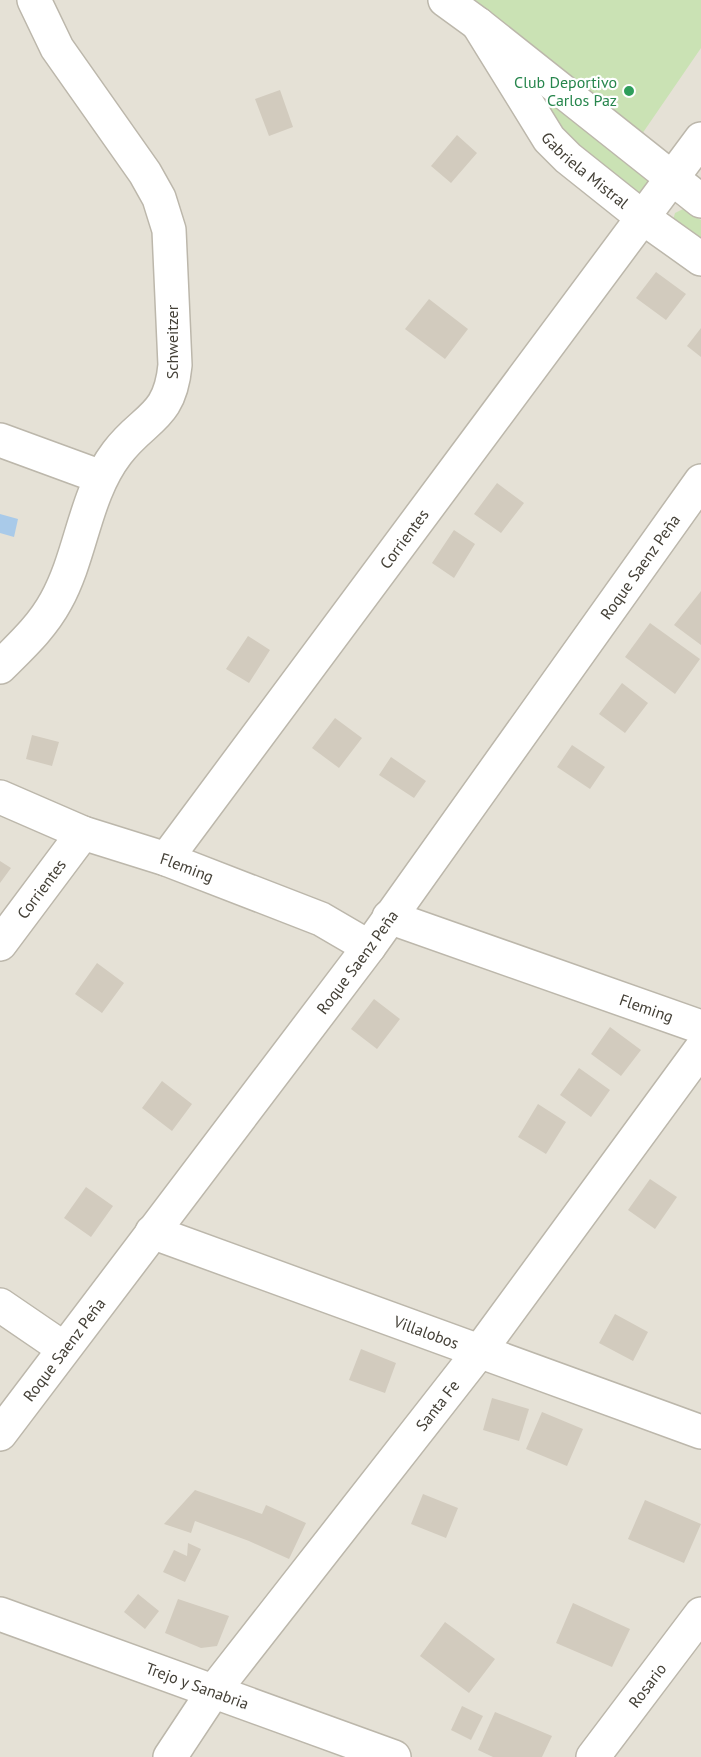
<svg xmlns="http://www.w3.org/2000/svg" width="701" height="1757" font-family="'PT Sans',sans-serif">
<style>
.residential{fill:#e5e1d6}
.green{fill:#cae2b4}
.water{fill:#a9cae9}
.building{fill:#d2cbbe}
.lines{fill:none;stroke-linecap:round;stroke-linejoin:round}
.minor-casing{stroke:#bcb7ab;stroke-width:36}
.minor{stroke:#fff;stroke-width:33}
.leisure-dot{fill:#2e9e5b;stroke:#fff;stroke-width:2}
.labels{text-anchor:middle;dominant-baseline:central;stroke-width:4.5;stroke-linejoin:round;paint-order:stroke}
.leisure-label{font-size:16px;fill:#27864d;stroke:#fff;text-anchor:end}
.street-label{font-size:16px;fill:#444037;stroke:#fff}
</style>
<rect width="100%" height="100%" fill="#f2efe7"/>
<path class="residential" d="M0,0H701V1757H0Z"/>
<path class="green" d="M467,0H701V48L642,134Z
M535,92L552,95L649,181L638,194L566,142Z
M683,209L701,220V245L673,220L675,213Z"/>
<path class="water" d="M0,514L18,519L14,537L0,533Z"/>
<path class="building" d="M280,90L293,127L269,136L255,99Z
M457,135L477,153L451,183L431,166Z
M656,272L686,294L666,320L636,298Z
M429,299L468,329L445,359L405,329Z
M701,328V357L687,346Z
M497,483L524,503L501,533L474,514Z
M454,530L475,544L454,578L432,563Z
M701,591V645L674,625Z
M650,623L700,659L675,694L625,657Z
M248,636L270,650L249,683L226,669Z
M622,683L648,703L625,733L599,714Z
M335,718L362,738L339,768L312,748Z
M32,735L59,742L52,766L26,759Z
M572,745L605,767L590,789L557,767Z
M391,757L426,781L414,798L379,775Z
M0,861L11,868L0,883Z
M97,963L124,983L102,1013L75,994Z
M374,999L400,1019L377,1049L351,1029Z
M610,1027L641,1050L621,1076L591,1054Z
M579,1068L610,1090L591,1117L560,1095Z
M162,1081L192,1104L172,1131L142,1108Z
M538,1104L566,1122L546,1154L518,1137Z
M650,1179L677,1197L655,1229L628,1210Z
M86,1187L113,1206L91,1237L64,1218Z
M615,1314L648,1332L633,1361L599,1343Z
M361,1349L396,1363L385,1393L349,1380Z
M492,1398L529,1409L519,1441L483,1430Z
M542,1412L583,1429L567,1466L526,1449Z
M195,1490L262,1514L266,1505L306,1523L289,1559L249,1541L195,1521L191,1533L164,1524Z
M423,1494L458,1508L446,1538L411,1524Z
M645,1500L701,1524L684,1563L628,1539Z
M188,1543L201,1549L185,1582L163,1572L174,1550L187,1556Z
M138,1594L159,1611L145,1629L124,1612Z
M178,1599L229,1616L217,1646L201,1648L165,1633Z
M573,1603L630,1629L612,1667L556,1643Z
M445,1622L495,1659L469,1693L420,1656Z
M462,1706L483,1716L471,1740L451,1730Z
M495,1712L552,1736L542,1757H493L478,1750Z"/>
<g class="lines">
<g class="minor-casing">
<g id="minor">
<path d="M445,0L478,24L701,201"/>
<path id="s1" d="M478,24L549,139L568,158L642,217L701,259"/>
<path d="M0,440L101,477"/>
<path d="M0,667C21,646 42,627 56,601C82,554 84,496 117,453C144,417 170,419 175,365L169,230L159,198L145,173L57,48L34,0"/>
<path id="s2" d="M0,797L83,833L166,859L321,919L369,947"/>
<path id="s3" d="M166,859L701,139"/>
<path id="s4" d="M389,917L701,1027"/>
<path id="s5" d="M0,944L83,833"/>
<path id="s6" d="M152,1232L701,1432"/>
<path d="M0,1305L63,1348"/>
<path id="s7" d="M0,1434L369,947L701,481"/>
<path id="s8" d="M0,1614L394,1757"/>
<path id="s9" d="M170,1757L213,1692L479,1352L701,1049"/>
<path id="s10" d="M593,1757L701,1614"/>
</g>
</g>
<use href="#minor" class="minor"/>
</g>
<circle class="leisure-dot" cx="629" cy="91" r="6"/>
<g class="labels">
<g class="leisure-label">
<text x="617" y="82">Club Deportivo<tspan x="617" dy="18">Carlos Paz</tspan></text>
</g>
<g class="street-label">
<text stroke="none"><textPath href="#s1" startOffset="183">Gabriela Mistral</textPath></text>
<text transform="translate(172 342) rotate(-90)">Schweitzer</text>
<text stroke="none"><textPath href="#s3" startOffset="399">Corrientes</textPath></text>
<text stroke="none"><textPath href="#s7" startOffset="1078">Roque Saenz Peña</textPath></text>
<text stroke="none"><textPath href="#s2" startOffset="200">Fleming</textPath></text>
<text stroke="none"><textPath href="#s5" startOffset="69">Corrientes</textPath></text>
<text stroke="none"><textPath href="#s7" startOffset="592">Roque Saenz Peña</textPath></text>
<text stroke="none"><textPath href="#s4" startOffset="273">Fleming</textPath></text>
<text stroke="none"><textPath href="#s6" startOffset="292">Villalobos</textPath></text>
<text stroke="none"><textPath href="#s7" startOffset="106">Roque Saenz Peña</textPath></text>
<text stroke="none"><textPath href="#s9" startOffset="442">Santa Fe</textPath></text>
<text stroke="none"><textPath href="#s10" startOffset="90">Rosario</textPath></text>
<text stroke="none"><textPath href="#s8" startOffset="210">Trejo y Sanabria</textPath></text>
</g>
</g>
</svg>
